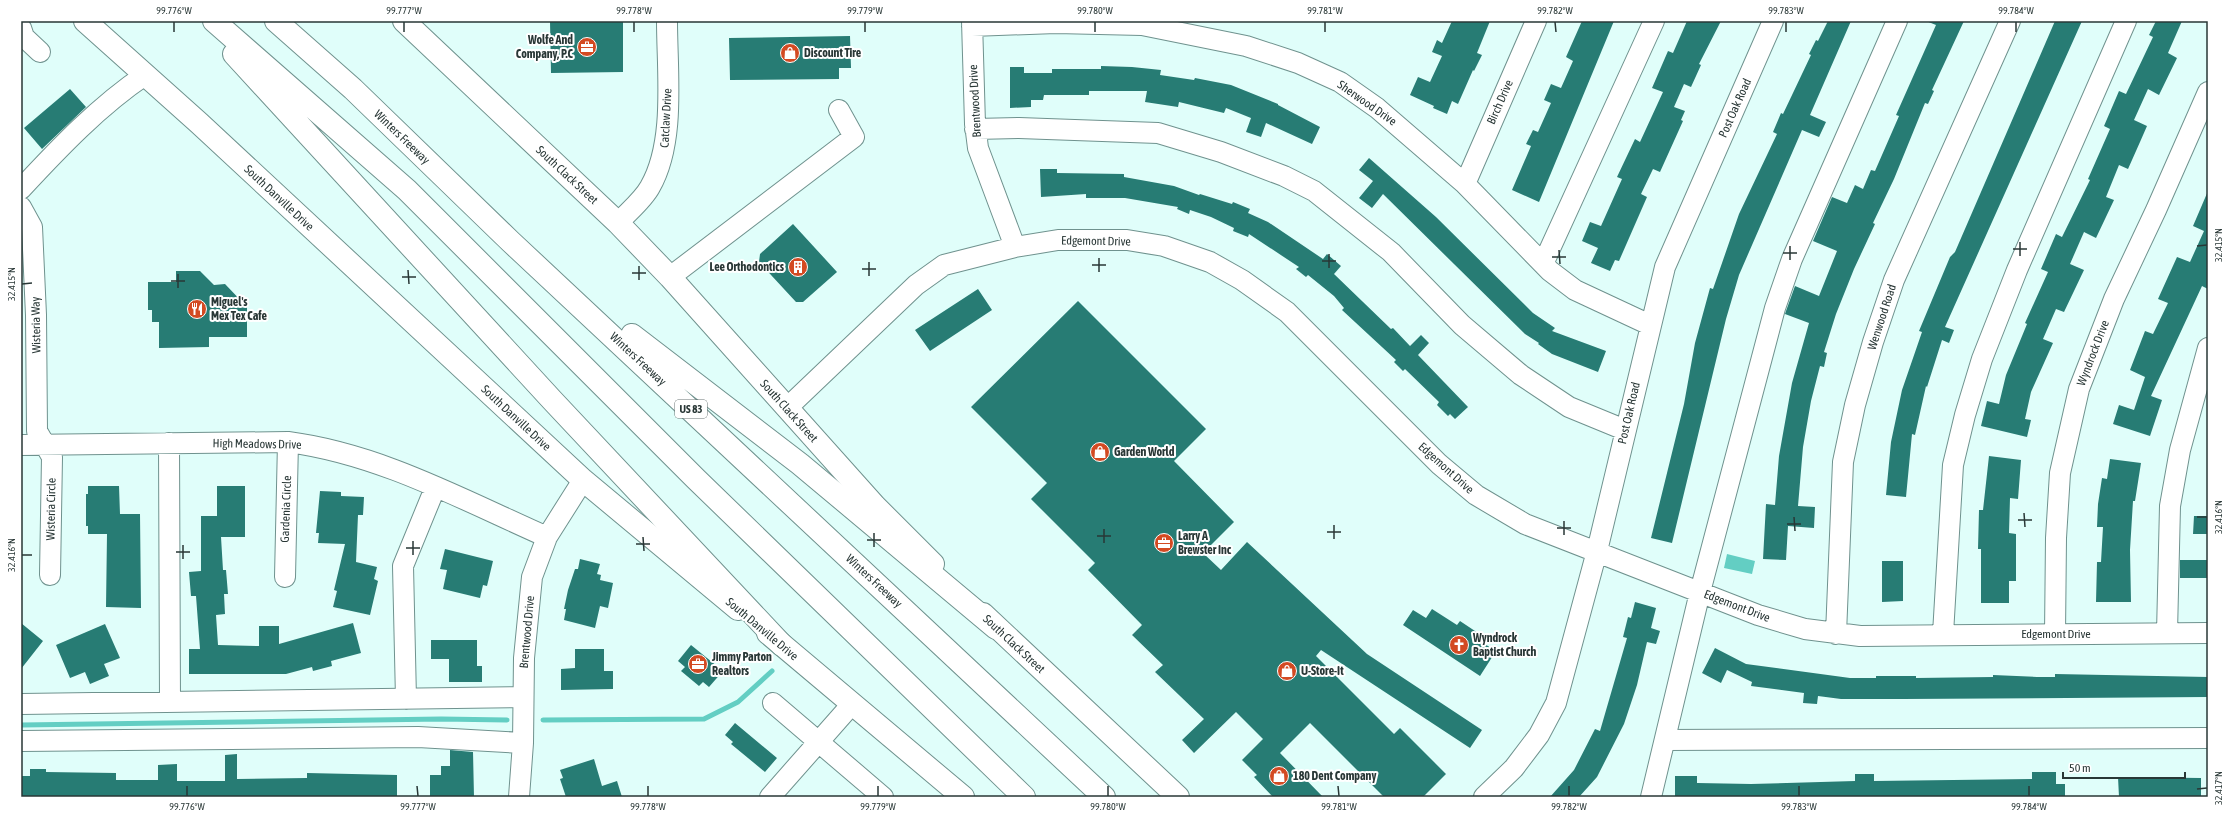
<svg xmlns="http://www.w3.org/2000/svg" width="2229" height="818" font-family="'Asap Condensed',sans-serif">
<style>
.water{fill:#63cec3}
.lines{fill:none;stroke-linecap:round;stroke-linejoin:round}
.stream{stroke:#63cec3;stroke-width:5}
.building{fill:#277c74}
.minor-casing{stroke:#6f928e;stroke-width:22}
.major-casing{stroke:#6f928e;stroke-width:24}
.highway-casing{stroke:#6f928e;stroke-width:24}
.minor{stroke:#fff;stroke-width:20}
.major{stroke:#fff;stroke-width:22}
.highway{stroke:#fff;stroke-width:22}
.ticks{fill:none;stroke:#293736;stroke-width:1.5}
.labels{text-anchor:middle;dominant-baseline:central;stroke-width:4;stroke-linejoin:round;paint-order:stroke}
.shield{fill:#fff;stroke:#697372;stroke-width:1}
.shield-label{font-size:11px;font-weight:bold;fill:#293736}
.poi-label{font-size:12px;font-weight:bold;fill:#293736;stroke:#fff;text-anchor:start}
.street-label{font-size:12px;fill:#293736;stroke:#fff}
.neatline{fill:none;stroke:#293736;stroke-width:1.5}
.ticks-label{font-size:10px;text-anchor:middle;fill:#293736}
</style>
<rect width="100%" height="100%" fill="#e0fefa"/>
<path class="water" d="M1727,554L1755,561L1752,574L1724,568Z"/>
<g class="lines">
<path class="stream" d="M543,720L704,719L738,702L772,671
M21,725L441,719L507,720"/>
</g>
<path class="building" d="M550,21H623V72L551,73Z
M1452,21H1490L1477,53L1482,55L1474,71L1473,70L1458,104L1452,101L1447,114L1433,108L1434,106L1410,95L1418,77L1430,82L1442,56L1432,52L1437,40L1442,43Z
M1582,21H1614L1539,202L1512,190L1531,146L1526,144L1533,130L1538,132L1551,103L1544,100L1551,84L1561,88L1573,61L1566,57Z
M1687,21H1721L1699,64L1701,65L1691,87L1684,84L1674,107L1685,111L1681,120L1683,121L1660,172L1653,169L1641,194L1647,197L1619,261L1615,260L1610,271L1591,263L1598,248L1582,241L1590,222L1601,226L1622,179L1617,177L1635,139L1640,142L1663,92L1652,88L1668,51L1673,53Z
M1828,21H1851L1810,115L1826,122L1819,137L1802,130L1739,275L1726,319L1672,543L1651,538L1684,404L1695,343L1710,288L1713,289L1739,214L1777,134L1773,132L1781,113L1783,114L1811,55L1809,54L1816,40L1818,41Z
M1926,21H1964L1932,90L1934,91L1928,104L1925,103L1894,179L1873,223L1875,224L1854,269L1836,314L1824,352L1827,353L1824,367L1820,366L1811,401L1803,447L1798,506L1815,507L1814,528L1788,526L1786,560L1763,559L1766,504L1775,505L1779,456L1792,383L1809,323L1785,314L1786,311L1795,286L1819,296L1837,251L1813,241L1832,197L1847,203L1855,185L1863,189L1871,170L1875,171L1899,116L1896,115L1936,25Z
M2055,21H2082L1945,327L1954,330L1949,343L1942,340L1927,387L1926,386L1915,435L1912,434L1906,497L1886,495L1891,442L1902,390L1922,332L1919,331L1950,257L1955,252Z
M2156,21H2182L2168,53L2177,58L2159,95L2148,89L2134,120L2147,126L2140,142L2128,169L2119,165L2106,197L2114,200L2096,238L2084,232L2070,264L2084,270L2064,312L2056,309L2043,339L2053,343L2031,392L2025,419L2031,420L2027,437L1981,426L1987,401L1999,404L2006,375L2027,324L2025,323L2048,272L2041,269L2056,234L2062,237L2090,180L2088,179L2110,129L2104,126L2119,91L2126,94L2153,37L2149,35Z
M850,36L851,68H839V79L730,80L729,38Z
M1101,66L1132,67L1161,70L1160,75L1194,80L1195,78L1231,85L1278,104V105L1320,127L1312,144L1266,123L1261,137L1246,132L1251,118L1226,108L1224,113L1179,102L1178,107L1145,102L1147,91H1089V95H1044L1043,100H1031V107L1010,108V67H1024V73H1052V69H1101Z
M70,89L86,107L42,149L24,128Z
M1369,158L1436,217L1533,313L1555,328L1552,331L1606,351L1598,372L1552,354L1538,344L1539,343L1525,334L1383,194L1372,208L1359,198L1373,181L1359,170Z
M1040,169H1057V173L1124,174V177L1174,186L1199,195L1200,194L1232,204L1233,202L1250,209L1248,213L1268,222L1323,259L1327,254L1341,266L1334,274L1391,329L1393,328L1410,346L1421,335L1429,343L1418,355L1468,407L1455,419L1450,414L1448,416L1437,405L1439,402L1405,369L1403,371L1394,362L1396,360L1342,310L1344,308L1334,296L1308,275L1306,277L1296,269L1299,267L1249,234L1248,237L1233,231L1234,228L1211,217L1190,210L1189,214L1177,209L1178,207L1125,198H1086V194L1041,197Z
M2208,191V289L2202,286L2151,396L2162,400L2150,436L2113,424L2119,405L2134,410L2145,377L2130,370L2145,331L2153,334L2168,303L2158,299L2177,257L2190,262L2204,231L2193,226Z
M793,224L837,272L803,302H796L759,262L760,254Z
M176,271H200L214,285L225,284L247,307V337H209V347L159,348V322H152V310H148V282H176Z
M978,289L992,310L930,351L915,330Z
M1078,301L1206,429L1174,461L1234,522L1203,553L1221,570L1247,542L1367,654L1482,730L1470,748L1321,650L1316,656L1394,734L1400,728L1446,774L1423,797H1384L1310,723L1280,753L1323,797H1273L1254,777L1257,775L1242,760L1263,739L1236,712L1194,753L1182,740L1204,719L1155,672L1163,665L1132,635L1142,625L1088,570L1095,563L1031,499L1047,483L971,407Z
M1989,456L2021,460L2018,499L2010,498L2009,533L2016,534V581H2009V603H1981V549H1978L1979,510H1983Z
M2110,459L2141,463L2135,501H2133L2130,550L2131,602H2096L2097,562H2101L2103,527H2097L2098,504L2102,478L2107,479Z
M88,486H119L120,514H140L141,608L106,607L107,534H88V526H86V494H88Z
M217,486H245V537H221L223,570H226L228,594H224L225,614L216,615L218,645L259,646V626H279V644L353,623L361,653L331,661L332,666L313,671L312,667L286,674H189V649H200L196,596H191L189,572L201,571V516H217Z
M320,491L341,492V496L364,497L363,515H358L356,562L377,567L374,579L378,581L370,615L333,607L337,591L334,590L345,544L318,543L319,533H316Z
M2194,516H2208V534H2193Z
M445,549L493,561L487,586L483,585L480,598L443,589L447,570L440,569Z
M580,559L600,564L597,574L601,575L600,580L613,583L608,608L600,606L595,628L564,620L566,609H564L568,590L575,569H578Z
M2180,560H2208V578H2180Z
M1882,561H1903V601L1882,602Z
M1635,602L1656,608L1651,628L1660,631L1656,644L1647,642L1637,685L1624,724L1597,777L1579,797H1550L1574,770L1595,729L1600,731L1627,638L1623,637L1628,617L1631,618Z
M1432,609L1457,625L1460,621L1478,633L1475,638L1496,651L1480,676L1403,625L1413,610L1426,618Z
M21,623L43,641L21,669Z
M105,624L120,658L104,664L109,676L90,684L85,672L70,678L56,645Z
M431,640H477V666H482V682H449V659H431Z
M691,645L723,671L709,687L703,682L699,686L681,671L685,667L678,661Z
M1715,648L1746,664L1850,678H1876V676H1916V678L1993,677V675L2037,677H2055V674L2208,677V697L1902,699H1841L1818,696L1817,704L1803,703L1804,693L1751,686L1752,682L1727,670L1721,683L1702,673Z
M575,649H604V671H613V689L561,690V669L575,668Z
M735,723L777,758L765,772L731,744L733,742L725,735Z
M450,750L473,752L474,797H430V775H441V766H450Z
M237,754V779L307,778V773L397,775V797H21V776H30V769H46V772L116,773V780H158V765L177,764V781H225V755Z
M594,759L602,786L617,781L622,797H566L560,779L563,778L560,770Z
M2032,772H2056V784H2065V797H1675V776H1697V783L1751,784L1855,781V774H1874V781L2032,779Z
M2118,777L2201,778V797H2119Z"/>
<g class="lines">
<g class="minor-casing">
<path id="minor" d="M972,21L975,124L978,148L1015,247
M972,26L1056,23L1142,25L1246,46L1298,63L1340,82L1377,108L1465,184L1550,271L1575,290L1650,325
M21,28L24,37L40,52
M975,129L1019,128L1158,133L1221,152L1284,176L1314,191L1391,252L1462,325L1521,375L1569,407L1625,430
M1465,184L1536,21
M21,189C59,148 99,106 145,75
M21,207L32,227L36,315L37,431L52,457L50,575
M618,223C628,212 643,200 650,187C676,142 667,72 667,21
M1543,264L1654,21
M670,277L854,137L839,110
M787,408L916,285L944,265L1015,247L1058,240H1127L1164,246L1210,262L1242,280L1287,312L1439,464L1476,495L1525,524L1758,615L1805,629L1860,636L2208,633
M169,443L170,702
M21,445L288,442C380,454 463,500 547,537
M285,577L288,442
M2167,633L2170,506L2180,450L2208,348
M1836,634L1843,462L1855,405L1873,342L1894,280L2010,21
M1943,634L1953,465L1965,415L1982,359L2017,270L2126,21
M2055,634L2056,538L2060,473L2079,389L2114,299L2156,210L2208,92
M406,699L403,566L435,488
M773,703L883,797
M21,704L523,697
M1665,740L2208,738
M21,741L418,737L523,743
M519,797L523,743L524,658L532,577L547,537L583,480
M770,797L852,704
M1484,797L1514,768L1539,735L1556,703L1597,551L1665,267L1773,21
M1651,797L1700,592L1775,308L1792,259L1897,21"/>
</g>
<g class="major-casing">
<path id="major" d="M85,21L199,123L583,480L738,609
M404,21L618,223L670,277L875,506L933,564
M983,614L1178,797
M768,633L963,797"/>
</g>
<g class="highway-casing">
<path id="highway" d="M214,21L407,190L696,479L1024,797
M276,21L353,89L510,241L1104,797
M234,54L552,400L782,645
M632,335L800,464L996,628"/>
</g>
<use href="#minor" class="minor"/>
<use href="#major" class="major"/>
<use href="#highway" class="highway"/>
</g>
<path class="ticks" d="M174,22V32M404,22V32M634,22V32M865,22V32M1095,22V32M1325,22V32M1555,22L1556,32M1786,22V32M2016,22V32M2020,242V256M1790,246V260M2197,246L2207,245M2013,249H2027M1559,250L1560,264M1783,253H1797M1329,254V268M1552,257H1566M1099,258V272M1322,261H1336M869,262V276M1092,265H1106M639,266V280M862,269H876M408,270L409,284M632,273H646M178,274V288M402,277H416M171,281H185M22,284L32,283M2024,513L2025,527M1794,517L1795,531M2197,517H2207M2018,520H2032M1564,521V535M1787,524H1801M1334,525V539M1557,528H1571M1104,529V543M1327,532H1341M874,533V547M1097,536H1111M643,537L644,551M867,540H881M413,541V555M636,544H650M183,545V559M406,548H420M176,552H190M22,555H32M187,786V796M417,786L418,796M648,786V796M878,786V796M1108,786V796M1338,786L1339,796M1569,786V796M1799,786V796M2029,786V796M2197,789L2207,788"/>
<defs>
<g id="office-disc" transform="scale(1)"><circle r="9.5" fill="#d34a22" stroke="#fff"/><path d="M-6-3h4V-5.5h4V-3h4V5H-6ZM-1-4.5V-3h2v-1.5ZM-6 0V1H6V0Z" fill="#fff"/></g>
<g id="shop-disc" transform="scale(1)"><circle r="9.5" fill="#d34a22" stroke="#fff"/><path d="M-5-2.5h2.3a2.7 3.5 0 0 1 5.4 0H5L5.5 6h-11ZM-1.5-2.5h3a1.5 2.3 0 0 0-3 0Z" fill="#fff"/></g>
<g id="building-disc" transform="scale(1)"><circle r="9.5" fill="#d34a22" stroke="#fff"/><path d="M-4-6H4V6H1V3H-1V6H-4ZM-2.5-4.3h1.7v1.8h-1.7ZM.8-4.3h1.7v1.8H.8ZM-2.5-1h1.7V.8h-1.7ZM.8-1h1.7V.8H.8Z" fill="#fff"/></g>
<g id="restaurant-disc" transform="scale(1)"><circle r="9.5" fill="#d34a22" stroke="#fff"/><path d="M-5-6h1v4h1v-4h1v4h1v-4h1v5L-1.5 .5V6h-2V.5L-5-1ZM5-6V6H3V1.5H1.5Q1.5-4 5-6Z" fill="#fff"/></g>
<g id="church-disc" transform="scale(1)"><circle r="9.5" fill="#d34a22" stroke="#fff"/><path d="M-1.2-6h2.4v3.5h3.3v2.4h-3.3V6h-2.4V-.1h-3.3v-2.4h3.3Z" fill="#fff"/></g>
</defs>
<g fill-rule="evenodd">
<use href="#office-disc" x="587" y="47"/>
<use href="#shop-disc" x="790" y="53"/>
<use href="#building-disc" x="798" y="267"/>
<use href="#restaurant-disc" x="197" y="309"/>
<use href="#shop-disc" x="1100" y="452"/>
<use href="#office-disc" x="1164" y="543"/>
<use href="#church-disc" x="1459" y="645"/>
<use href="#office-disc" x="698" y="664"/>
<use href="#shop-disc" x="1287" y="671"/>
<use href="#shop-disc" x="1279" y="776"/>
</g>
<g class="labels">
<rect class="shield" x="675" y="400" width="32" height="18" rx="3"/>
<g class="shield-label">
<text x="691" y="409">US 83</text>
</g>
<g class="poi-label">
<text x="573" y="40" text-anchor="end">Wolfe And<tspan x="573" dy="14">Company, P.C</tspan></text>
<text x="804" y="53">Discount Tire</text>
<text x="784" y="267" text-anchor="end">Lee Orthodontics</text>
<text x="211" y="302">Miguel's<tspan x="211" dy="14">Mex Tex Cafe</tspan></text>
<text x="1114" y="452">Garden World</text>
<text x="1178" y="536">Larry A<tspan x="1178" dy="14">Brewster Inc</tspan></text>
<text x="1473" y="638">Wyndrock<tspan x="1473" dy="14">Baptist Church</tspan></text>
<text x="712" y="657">Jimmy Parton<tspan x="712" dy="14">Realtors</tspan></text>
<text x="1301" y="671">U-Store-It</text>
<text x="1293" y="776">180 Dent Company</text>
</g>
<g class="street-label">
<text transform="translate(975 101) rotate(-93)">Brentwood Drive</text>
<text transform="translate(1500 102) rotate(-66)">Birch Drive</text>
<text transform="translate(1367 103) rotate(35)">Sherwood Drive</text>
<text transform="translate(1735 108) rotate(-66)">Post Oak Road</text>
<text transform="translate(666 118) rotate(-87)">Catclaw Drive</text>
<text transform="translate(402 137) rotate(44)">Winters Freeway</text>
<text transform="translate(567 175) rotate(43)">South Clack Street</text>
<text transform="translate(279 198) rotate(43)">South Danville Drive</text>
<text transform="translate(1096 241) rotate(1)">Edgemont Drive</text>
<text transform="translate(1882 317) rotate(-72)">Wenwood Road</text>
<text transform="translate(36 325) rotate(-91)">Wisteria Way</text>
<text transform="translate(2093 353) rotate(-69)">Wyndrock Drive</text>
<text transform="translate(638 359) rotate(43)">Winters Freeway</text>
<text transform="translate(789 411) rotate(48)">South Clack Street</text>
<text transform="translate(1629 413) rotate(-77)">Post Oak Road</text>
<text transform="translate(516 418) rotate(43)">South Danville Drive</text>
<text transform="translate(257 444) rotate(1)">High Meadows Drive</text>
<text transform="translate(1446 468) rotate(42)">Edgemont Drive</text>
<text transform="translate(51 509) rotate(-89)">Wisteria Circle</text>
<text transform="translate(286 509) rotate(-88)">Gardenia Circle</text>
<text transform="translate(874 581) rotate(43)">Winters Freeway</text>
<text transform="translate(1737 606) rotate(21)">Edgemont Drive</text>
<text transform="translate(762 629) rotate(40)">South Danville Drive</text>
<text transform="translate(527 632) rotate(-85)">Brentwood Drive</text>
<text x="2056" y="634">Edgemont Drive</text>
<text transform="translate(1014 644) rotate(43)">South Clack Street</text>
</g>
</g>
<rect width="2229" height="818" fill="none" stroke="#ffffff" stroke-width="44"/>
<path d="M2063 772v6h122v-6" fill="none" stroke="#293736" stroke-width="2"/>
<text x="2069" y="772" font-size="12" fill="#293736" stroke="#ffffff" stroke-width="3" paint-order="stroke">50 m</text>
<rect x="22" y="22" width="2185" height="774" class="neatline"/>
<g class="ticks-label">
<text x="174" y="14">99.776°W</text>
<text x="404" y="14">99.777°W</text>
<text x="634" y="14">99.778°W</text>
<text x="865" y="14">99.779°W</text>
<text x="1095" y="14">99.780°W</text>
<text x="1325" y="14">99.781°W</text>
<text x="1555" y="14">99.782°W</text>
<text x="1786" y="14">99.783°W</text>
<text x="2016" y="14">99.784°W</text>
<text transform="translate(2218 245) rotate(-90)" y="4">32.415°N</text>
<text transform="translate(11 284) rotate(-90)" y="4">32.415°N</text>
<text transform="translate(2218 517) rotate(-90)" y="4">32.416°N</text>
<text transform="translate(11 555) rotate(-90)" y="4">32.416°N</text>
<text transform="translate(2218 788) rotate(-90)" y="4">32.417°N</text>
<text x="187" y="810">99.776°W</text>
<text x="418" y="810">99.777°W</text>
<text x="648" y="810">99.778°W</text>
<text x="878" y="810">99.779°W</text>
<text x="1108" y="810">99.780°W</text>
<text x="1339" y="810">99.781°W</text>
<text x="1569" y="810">99.782°W</text>
<text x="1799" y="810">99.783°W</text>
<text x="2029" y="810">99.784°W</text>
</g>
</svg>
